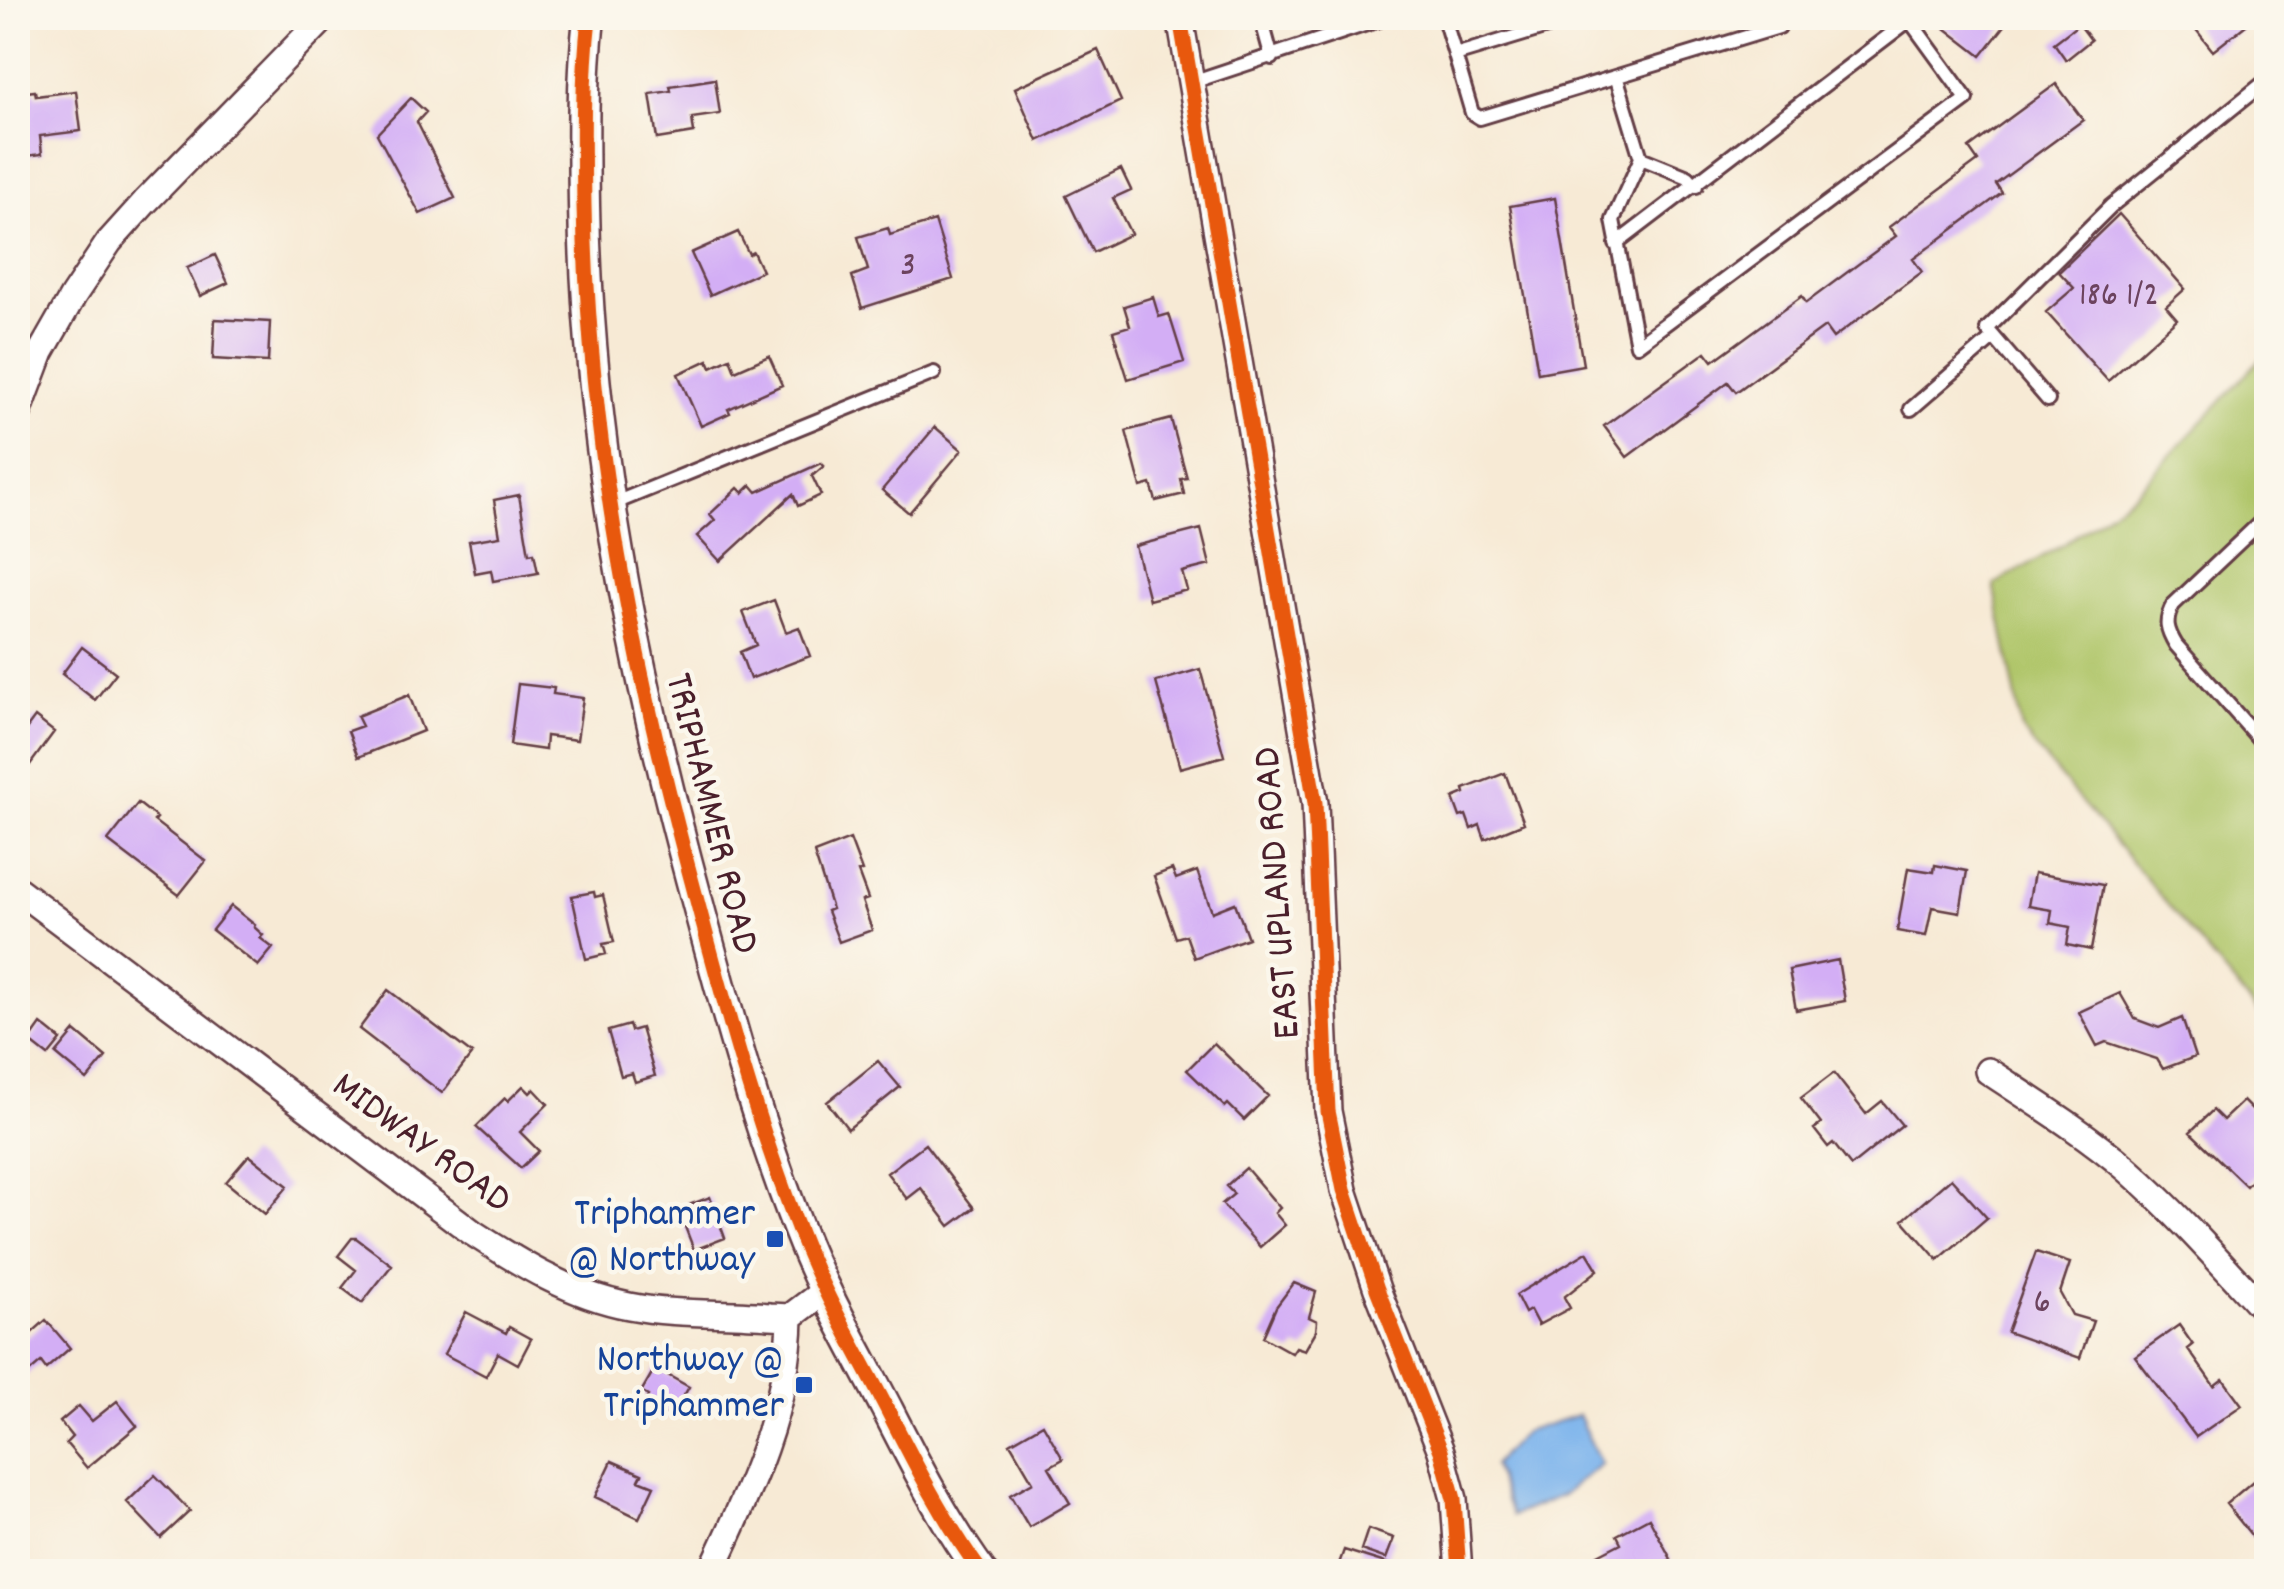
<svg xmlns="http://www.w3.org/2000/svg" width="2284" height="1589" font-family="Dekko,sans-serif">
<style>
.green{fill:#b0c66b;stroke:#7d724b;stroke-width:2.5}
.water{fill:#7db4ec;stroke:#646a8c;stroke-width:2.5}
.building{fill:#d3aef5}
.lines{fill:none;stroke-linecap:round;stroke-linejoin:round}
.service-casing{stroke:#643d44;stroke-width:18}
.minor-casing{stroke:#643d44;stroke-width:30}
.tertiary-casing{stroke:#643d44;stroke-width:35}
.service{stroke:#fff;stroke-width:12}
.minor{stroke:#fff;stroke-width:25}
.tertiary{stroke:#fff;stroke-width:30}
.cycleway-casing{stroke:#fbf7ec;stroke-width:21}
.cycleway{stroke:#e8590c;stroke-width:15}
.transit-dot{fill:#1a4fb4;stroke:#fbf7ec;stroke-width:4}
.labels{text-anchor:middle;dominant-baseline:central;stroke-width:9;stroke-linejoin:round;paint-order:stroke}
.number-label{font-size:35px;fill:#6c435e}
.street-label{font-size:40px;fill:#4a1f2b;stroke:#fbf7ec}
.transit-label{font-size:40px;fill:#164399;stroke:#fbf7ec;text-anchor:end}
</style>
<rect width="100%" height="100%" fill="#fbf7ec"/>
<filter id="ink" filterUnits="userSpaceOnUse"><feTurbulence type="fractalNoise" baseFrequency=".01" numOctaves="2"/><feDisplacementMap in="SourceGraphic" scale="20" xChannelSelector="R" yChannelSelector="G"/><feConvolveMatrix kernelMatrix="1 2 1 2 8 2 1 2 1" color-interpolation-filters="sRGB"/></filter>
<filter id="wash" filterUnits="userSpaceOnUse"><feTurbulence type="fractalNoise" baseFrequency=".0048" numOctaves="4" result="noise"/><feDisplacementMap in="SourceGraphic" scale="40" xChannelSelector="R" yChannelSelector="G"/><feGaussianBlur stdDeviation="2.25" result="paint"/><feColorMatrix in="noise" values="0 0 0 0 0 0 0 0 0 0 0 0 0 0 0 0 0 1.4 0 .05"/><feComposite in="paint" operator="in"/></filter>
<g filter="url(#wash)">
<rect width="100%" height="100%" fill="#f7ead5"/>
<path class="green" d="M2266,353V1022L2022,731L1994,585L2064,544L2135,493Z"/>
<path class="water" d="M1578,1415L1601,1464L1563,1495L1512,1516L1493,1465L1524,1432Z"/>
<g id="blocks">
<path class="building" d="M1932,18H2011L1981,56Z
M2206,18H2255L2213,51L2194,27Z
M2079,24L2091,40L2066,60L2054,43Z
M1098,50L1121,101L1038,141L1015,88Z
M715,79L720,114L692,118L694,133L657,139L650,94L671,91L670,86Z
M2056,84L2083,120L1996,184L2002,193L1913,259L1922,272L1833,338L1825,327L1736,392L1728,382L1627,457L1604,426L1706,352L1713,361L1802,296L1806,303L1896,236L1889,227L1978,161L1969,148Z
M35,91L36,96L76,91L81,131L40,136L42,154L18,157V93Z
M411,98L426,112L417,122L455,198L420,214L377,134Z
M1121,169L1131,190L1113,198L1131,234L1093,252L1066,196Z
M1555,198L1583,365L1538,373L1510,206Z
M2119,214L2185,289L2166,306L2177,319L2108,381L2046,312L2074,288L2059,272Z
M935,221L953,279L862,308L852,276L868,270L858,237L888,228L890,235Z
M738,232L749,254L753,252L762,271L710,295L691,253Z
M215,255L228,283L200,296L187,268Z
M1153,297L1159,317L1169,314L1184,362L1128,379L1113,331L1130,326L1124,306Z
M215,319L270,322L268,362L213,359Z
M769,356L782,385L728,409L730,413L701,426L678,374L708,360L711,367L730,358L735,371Z
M1171,419L1187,478L1181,479L1184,494L1156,501L1151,484L1141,487L1126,431Z
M935,427L962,450L909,513L882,490Z
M821,463L824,466L812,476L821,495L798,506L793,494L720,561L697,536L715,520L710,514L738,488L743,493L751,485L757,492Z
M519,495L529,554L534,553L538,573L493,581L491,570L475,573L469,541L500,536L494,500Z
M1201,529L1210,565L1182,572L1187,590L1149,600L1135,546Z
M774,600L786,632L799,627L810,656L750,679L740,652L756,645L743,612Z
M82,647L116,673L95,700L62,674Z
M1200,669L1224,756L1180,768L1156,682Z
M518,684L554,688L553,694L583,698L577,740L546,736L545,750L510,745Z
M409,695L423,731L358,757L348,731L362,726L357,716Z
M35,717L54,732L18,781V740Z
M1505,773L1524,823L1485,839L1480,825L1471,829L1466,815L1460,817L1453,798L1465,793L1464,789Z
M138,803L157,818L154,821L206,861L179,895L108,841Z
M850,839L862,871L858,872L868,899L862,901L872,930L839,942L827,911L832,909L814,853Z
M1935,865L1967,871L1960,912L1932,907L1926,936L1897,931L1908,868L1934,872Z
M1172,869L1176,879L1197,871L1212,912L1235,903L1248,938L1194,958L1186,935L1176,938L1154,876Z
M2034,873L2103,885L2091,950L2067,945L2070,927L2050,923L2052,910L2028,906Z
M594,892L595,897L603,895L614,942L603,944L606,954L586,959L572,896Z
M231,906L255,925L254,927L263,935L260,938L273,948L258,966L212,930Z
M1838,960L1845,1001L1796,1010L1789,970Z
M388,990L472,1054L442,1093L359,1029Z
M2120,993L2135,1019L2159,1028L2182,1018L2195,1057L2163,1069L2157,1059L2106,1042L2097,1046L2079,1012Z
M41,1024L61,1040L48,1056L29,1041Z
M629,1025L631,1031L641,1028L655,1076L635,1082L632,1073L621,1076L608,1031Z
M75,1031L106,1057L87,1080L56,1054Z
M1214,1043L1268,1096L1244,1120L1228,1104L1225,1107L1187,1070Z
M878,1061L900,1087L848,1129L827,1102Z
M1834,1073L1866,1114L1882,1101L1902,1125L1851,1166L1833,1143L1828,1147L1814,1129L1821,1124L1801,1098Z
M523,1086L530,1093L534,1089L548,1104L520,1132L539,1151L521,1168L476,1127L505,1098L508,1101Z
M2243,1101L2266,1124V1153L2257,1162L2263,1168L2246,1186L2190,1132L2213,1110L2223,1120Z
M925,1144L974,1208L950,1226L921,1188L907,1199L887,1173Z
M249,1155L288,1186L265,1214L226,1182Z
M1246,1168L1280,1208L1275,1213L1285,1225L1260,1247L1222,1204L1234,1194L1226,1186Z
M1951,1178L1987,1218L1938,1260L1903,1220Z
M710,1197L725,1238L694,1250L678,1209Z
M352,1238H356L392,1265L362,1303L342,1288L356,1270L338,1256Z
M1587,1252L1598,1270L1564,1297L1570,1308L1538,1325L1530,1310L1525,1313L1516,1295Z
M2036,1252L2070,1263L2060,1293L2072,1315L2093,1321L2080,1358L2007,1332Z
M1294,1283L1316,1292L1309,1317L1317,1321L1316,1331L1305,1350L1296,1347L1292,1353L1263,1337L1276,1307Z
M466,1312L506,1333L509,1327L531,1339L518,1364L498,1353L486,1376L444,1354Z
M46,1320L70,1348L46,1369L41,1362L18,1382V1345Z
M2179,1325L2193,1345L2188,1349L2214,1386L2223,1379L2242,1405L2196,1437L2135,1356Z
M655,1368L689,1387L671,1418L645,1403L648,1396L641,1392Z
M117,1401L137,1426L87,1468L66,1443L72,1437L60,1422L79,1406L92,1421Z
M1043,1424L1063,1459L1049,1467L1070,1503L1029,1527L1010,1495L1033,1482L1010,1443Z
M612,1461L642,1474L639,1480L654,1486L639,1518L595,1497Z
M2266,1470V1524L2252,1536L2226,1504Z
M155,1475L190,1511L161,1538L127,1502Z
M1649,1518L1671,1559L1648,1572H1607L1598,1555L1621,1543L1617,1535Z
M1368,1529L1394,1538L1386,1559L1361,1550Z
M1344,1550L1398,1567V1572H1336Z"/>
</g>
</g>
<g filter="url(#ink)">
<use href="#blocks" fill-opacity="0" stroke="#643d44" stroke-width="2.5"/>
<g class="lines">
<g class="service-casing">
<path id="service" d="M1261,18L1272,58
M1444,18L1455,55L1577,18
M1455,55L1472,113L1480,118L1779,27L1781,18
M1617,79L1641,158L1613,220L1637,345L1967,99L1908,18
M1192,82L1385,18
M1641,158L1688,177L1696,186
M1616,244L1908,21
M2048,400L1987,329L2111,206L2266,81
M1911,409L1994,337
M610,505L934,373
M2266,517L2173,605C2164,621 2167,630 2176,645L2266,747"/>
</g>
<g class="minor-casing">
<path id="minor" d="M1180,18L1315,803L1328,1111L1344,1190L1377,1289L1441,1451L1454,1499L1459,1572
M18,413L41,352L73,296L109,242L145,202L324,18
M18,890L473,1233C521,1264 571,1295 629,1306C675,1315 723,1312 770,1316L790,1317L827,1289
M1988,1071C2035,1102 2084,1132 2127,1169C2177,1213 2221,1263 2266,1312
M711,1572C749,1492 789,1406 790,1317"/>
</g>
<g class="tertiary-casing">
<path id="tertiary" d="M589,18C582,81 583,142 584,205C588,444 634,668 696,897C726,1010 757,1124 800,1233C823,1293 857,1351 887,1409C915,1464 944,1521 981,1572"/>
</g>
<use href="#service" class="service"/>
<use href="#minor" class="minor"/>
<use href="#tertiary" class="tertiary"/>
<g class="cycleway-casing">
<path id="cycleway" d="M589,18C582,81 583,142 584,205C588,444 634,668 696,897C726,1010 757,1124 800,1233C823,1293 857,1351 887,1409C915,1464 944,1521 981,1572
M1180,18L1315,803L1328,1111L1344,1190L1377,1289L1441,1451L1454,1499L1459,1572"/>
</g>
<use href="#cycleway" class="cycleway"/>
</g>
</g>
<g class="transit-dot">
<rect x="765" y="1229" width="20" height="20" rx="5"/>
<rect x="794" y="1375" width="20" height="20" rx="5"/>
</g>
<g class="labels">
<g class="number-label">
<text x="908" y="267">3</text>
<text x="2119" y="297">186 1/2</text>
<text x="2042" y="1304">6</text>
</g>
<g class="street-label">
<text transform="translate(709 814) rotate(76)">TRIPHAMMER ROAD</text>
<text transform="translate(1280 893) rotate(-94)">EAST UPLAND ROAD</text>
<text transform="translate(420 1145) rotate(36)">MIDWAY ROAD</text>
</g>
<g class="transit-label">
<text x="755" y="1216">Triphammer<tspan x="755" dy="46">@ Northway</tspan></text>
<text x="784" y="1362">Northway @<tspan x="784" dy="46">Triphammer</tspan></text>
</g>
</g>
<rect width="2284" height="1589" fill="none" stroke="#fbf7ec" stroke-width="60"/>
</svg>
